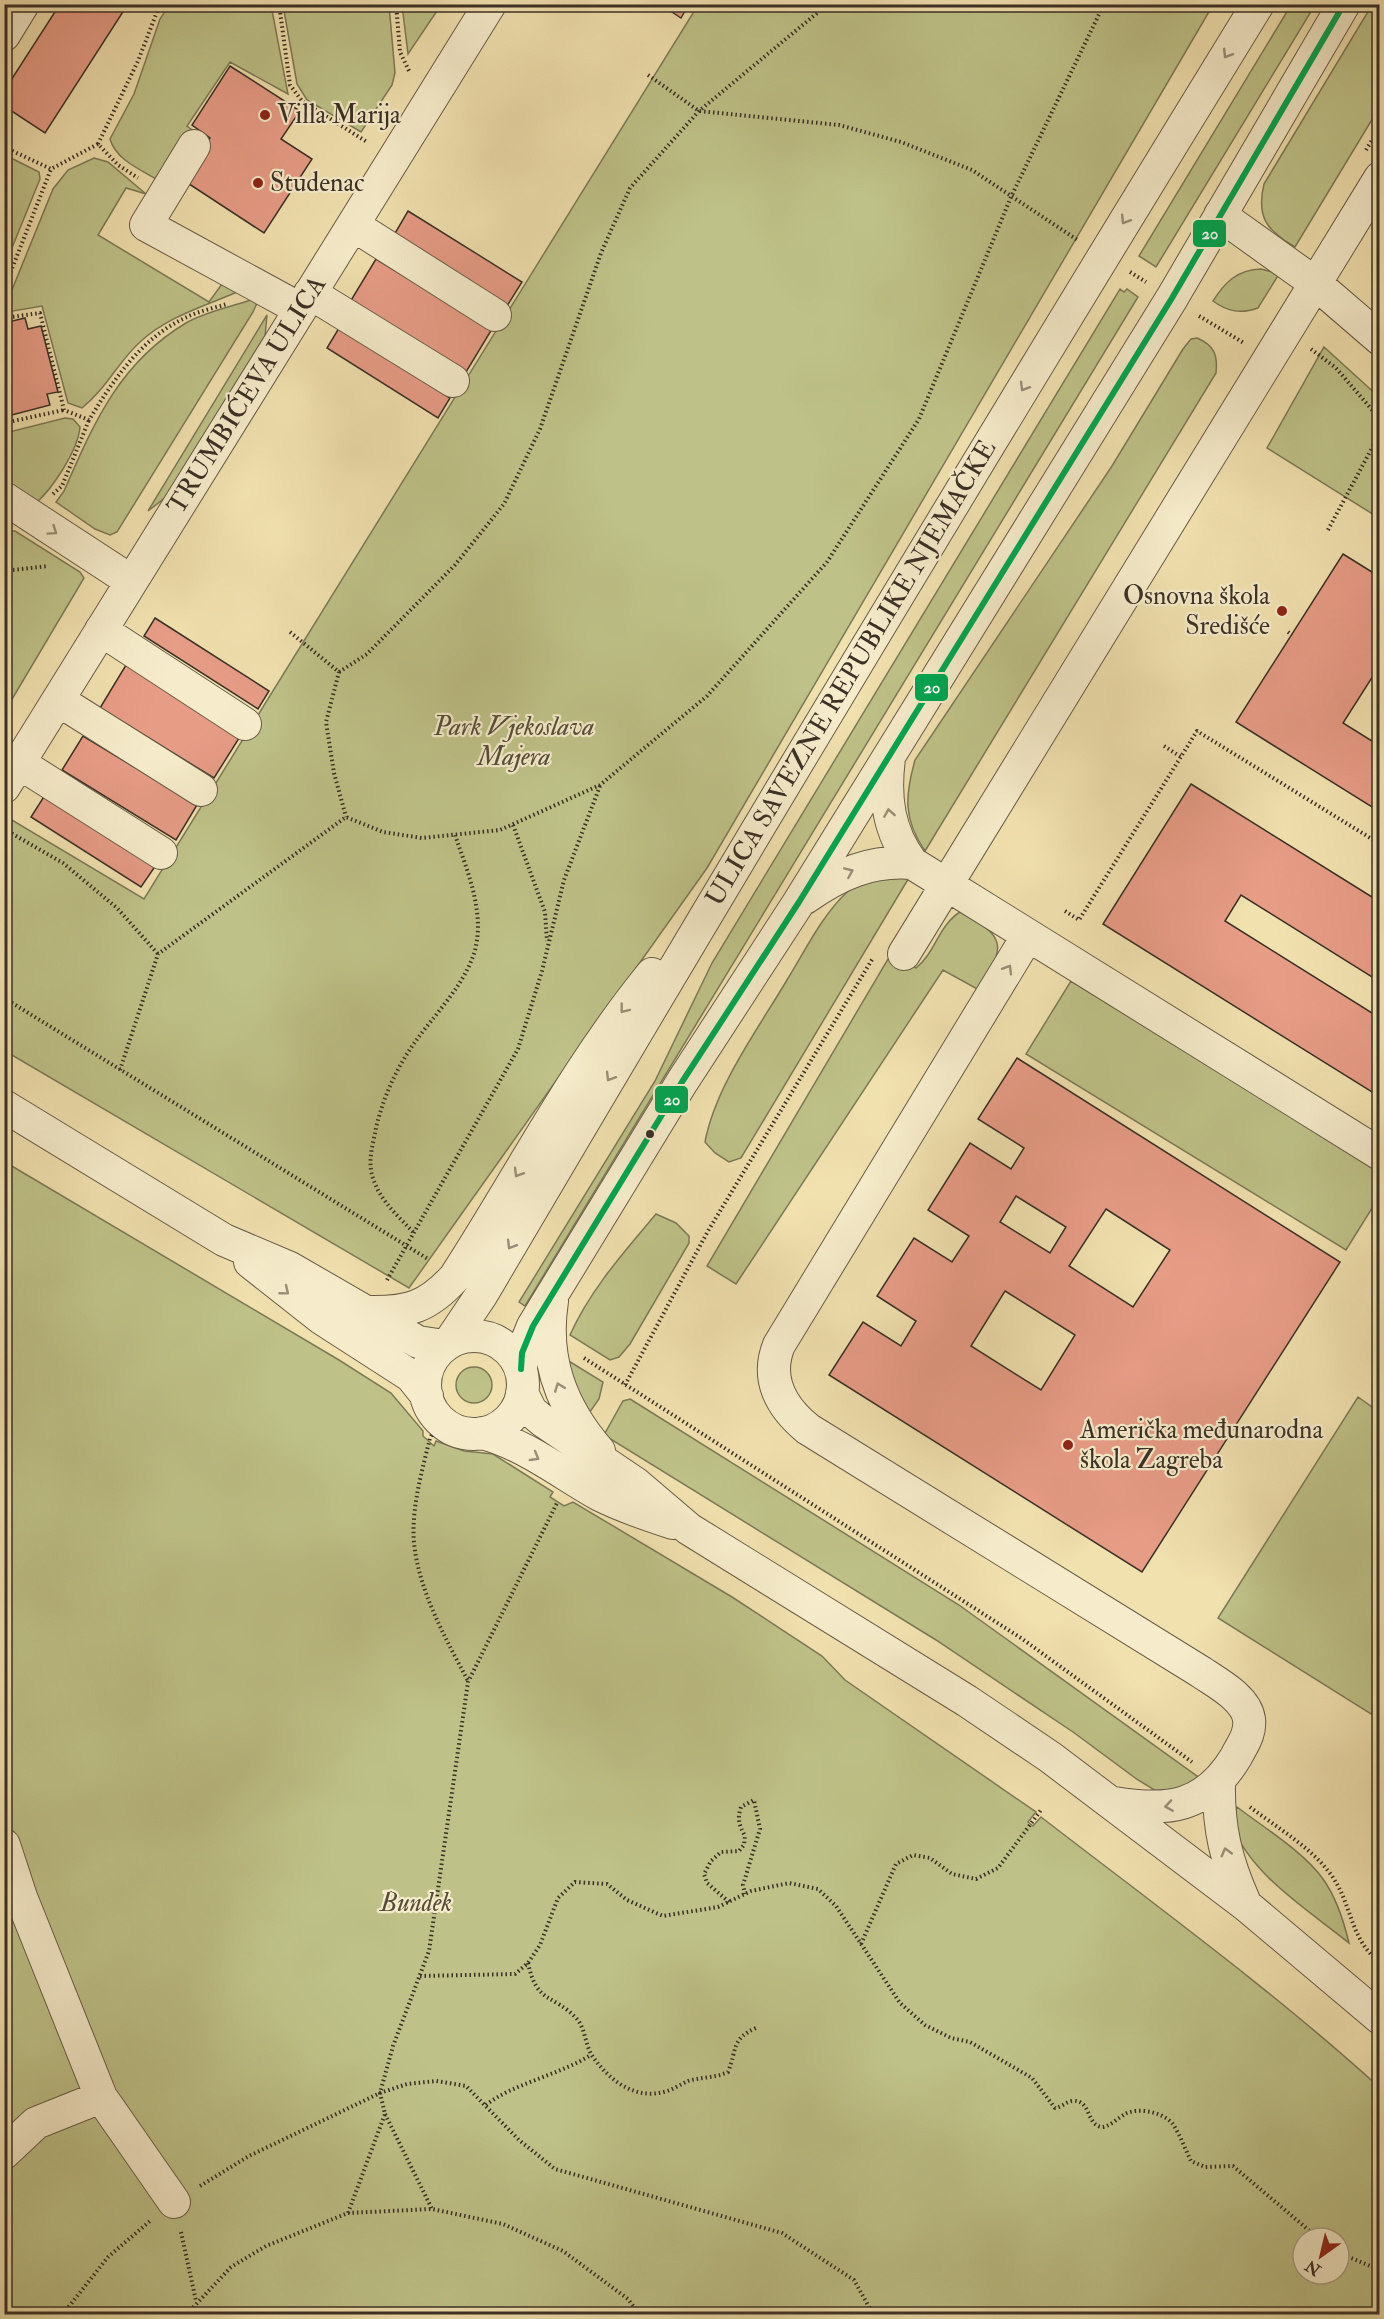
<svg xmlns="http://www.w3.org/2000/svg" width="1384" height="2319" font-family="'IM FELL Double Pica',serif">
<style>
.green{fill:#bec288;stroke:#7c7957;stroke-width:1.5;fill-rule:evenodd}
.building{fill:#e79c86;stroke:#3a3026;stroke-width:1.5;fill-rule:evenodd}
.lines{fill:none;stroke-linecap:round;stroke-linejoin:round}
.minor-casing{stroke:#685c48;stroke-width:34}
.path{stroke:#3a3026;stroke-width:4;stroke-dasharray:1.5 3;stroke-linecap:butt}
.minor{stroke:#f6eccb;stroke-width:32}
.bus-1-casing{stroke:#f6eccb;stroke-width:10}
.bus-1{stroke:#00a651;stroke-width:6}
.oneway{stroke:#988e78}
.poi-dot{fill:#8f2418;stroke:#f6eccb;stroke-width:2}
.bus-dot{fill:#3a3026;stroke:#f6eccb;stroke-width:2}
.labels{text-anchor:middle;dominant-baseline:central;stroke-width:4.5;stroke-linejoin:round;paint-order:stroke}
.poi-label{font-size:26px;fill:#3a3026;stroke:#f6eccb;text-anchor:start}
.street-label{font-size:26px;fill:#3a3026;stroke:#f6eccb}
.park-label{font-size:26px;font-style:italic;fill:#544d3a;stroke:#f6eccb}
.line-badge{stroke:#f6eccb;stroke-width:2}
.badge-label{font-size:16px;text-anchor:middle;font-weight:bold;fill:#fff}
</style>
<rect width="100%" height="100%" fill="#f1e1af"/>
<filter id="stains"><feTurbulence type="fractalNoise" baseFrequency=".00333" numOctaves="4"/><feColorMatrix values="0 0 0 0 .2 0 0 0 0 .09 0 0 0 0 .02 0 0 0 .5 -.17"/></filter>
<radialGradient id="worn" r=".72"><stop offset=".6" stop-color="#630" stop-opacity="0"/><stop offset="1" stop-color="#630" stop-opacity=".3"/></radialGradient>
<path class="green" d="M169,5H271L288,94L230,62L187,126L197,134L163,183C144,171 116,161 110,139L134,94L160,19Z
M283,5H389L395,73L392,85L361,132L307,100L297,84Z
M402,5H441L408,54Z
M698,5H1213L707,868L409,1288L5,1051L4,832L12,820L144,899Z
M1291,5H1315L1156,267L1139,256Z
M1372,5H1379V108L1295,247C1267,231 1256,217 1264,184Z
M5,155L39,172L40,179L5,265Z
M94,158L108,162L146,194L126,188L98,235L209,302L227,277L244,289C209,305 169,315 140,342C118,362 106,389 82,408L68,403L42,306L7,312L5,307L53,189L68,170Z
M1261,269L1279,274L1258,308C1241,314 1228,312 1213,301C1225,282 1237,270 1261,269Z
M1120,289L1124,292L1127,289L1138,297L525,1306L519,1302L655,1081L712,963Z
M251,300L257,303L253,312L117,532L110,535L95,529L56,502L64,491C94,423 119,363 186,323C205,312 230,307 251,300Z
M267,315L265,336L166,497L148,511Z
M1197,338C1214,345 1218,355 1216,373L925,851C903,819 905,796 915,760L1112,466L1183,349L1191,339Z
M1324,347L1379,397V518L1267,448Z
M65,418L73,419L80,427C78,450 53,488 36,503L5,483L8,474L5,472V433Z
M5,531H15L80,572L84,578L5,711Z
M910,876L741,1158L729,1162L715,1153L705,1142C715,1087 758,1029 787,980C805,951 821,917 846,893C864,876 886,878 910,876Z
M960,912C1008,937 1005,947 979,990L943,970L736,1284L707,1266L888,959L897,955L916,968C935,953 939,925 960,912Z
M1071,981L1379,1171V1197L1346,1250L1026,1054Z
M5,1162L339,1360L391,1393L423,1431V1436L434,1446L436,1441L464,1451L493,1454L553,1492L550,1497L564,1506L573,1502L732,1597L822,1656L845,1680L1036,1812L1028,1822L1033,1826L1041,1817C1155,1905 1272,1990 1379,2087V2314H5ZM1303,2238H1339V2274H1303Z
M656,1214L676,1223L689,1236V1243L630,1344L619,1357L610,1360L570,1335C590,1290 624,1252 656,1214Z
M567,1360L603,1382L599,1399L587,1416L575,1400Z
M456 1385a18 18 0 1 1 36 0a18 18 0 1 1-36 0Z
M1358,1397L1379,1412V1719L1218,1618Z
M630,1399L959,1605L1201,1779L1182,1789L1156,1791L1138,1780L1073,1732L936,1640L604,1435L623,1401Z
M1237,1807C1263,1827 1304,1852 1323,1879C1336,1897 1344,1922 1349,1943C1307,1909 1252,1876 1231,1824Z"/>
<path class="building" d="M60,4H128L45,133L4,106V91Z
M660,4H689L681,18Z
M230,66L300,111L281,139L312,159L264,233L183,180L210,138L192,125Z
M408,211L522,282L507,306L394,235Z
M376,259L492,329L466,372L350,302Z
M25,318L28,329L41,326L58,392L47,394L50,405L4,417V323Z
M339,328L450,398L438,418L327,348Z
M1343,554L1380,577V665L1343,723L1380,746V812L1236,722Z
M155,618L269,691L258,709L144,636Z
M126,665L241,735L214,778L100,708Z
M83,736L197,805L176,840L62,770Z
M1191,784L1380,902V982L1241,895L1225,921L1380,1018V1097L1103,924Z
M45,795L156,865L141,887L31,817Z
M1017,1058L1340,1262L1142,1572L829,1375L863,1322L901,1346L916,1321L877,1296L914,1238L952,1262L969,1236L928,1210L970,1143L1011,1169L1024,1148L978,1119ZM1016,1196L1066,1227L1050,1253L1000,1222ZM1106,1209L1170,1250L1133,1307L1069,1266ZM1005,1291L1075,1335L1041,1390L971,1346Z"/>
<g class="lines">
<g class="minor-casing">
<path id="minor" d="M4,35L23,4
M194,146L146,225L300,309
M1220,215L1315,283L1380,339
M353,225L495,315
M310,293L453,381
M4,498L131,581
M101,630L245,724
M58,700L201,790
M889,758C884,797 888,831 912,863L1380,1154
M19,763L161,853
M4,787L490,4
M805,898C839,874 870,860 912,863
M1027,937L779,1345C765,1379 781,1407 808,1429L1201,1672C1217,1683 1246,1698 1249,1719C1251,1734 1242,1745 1236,1757C1205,1808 1168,1812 1114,1803
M904,954L1380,178
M4,1106L224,1240L290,1268L418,1342L444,1346
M250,1262L321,1318L411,1376L427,1396
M552,1301C543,1359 561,1407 599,1451
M368,1312C408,1313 428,1307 455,1277C521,1175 575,1068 652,974
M425 1385a49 49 0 1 1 98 0a49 49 0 1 1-98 0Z
M449,1343L482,1294C736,862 995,432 1258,4
M521,1369L522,1353L533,1326L682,1082L799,902L1172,298L1344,4
M522,1393L531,1411L543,1421L635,1483L689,1529L967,1701L1050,1757L1247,1906L1380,2018
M482,1433C525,1444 562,1474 600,1495C624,1507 648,1515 673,1523
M1219,1782C1218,1828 1226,1861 1245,1903
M4,1845L21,1897L101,2097L174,2202
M4,2153L36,2123L101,2097"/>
</g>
<path class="path" d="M279,4L290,85L302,101L367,142
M396,4L400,52L410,73
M648,75L699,111L839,125L901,142L972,170L1079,241
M98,144L138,61L160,4
M4,147L51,169L98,144L118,165L138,178
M1366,150L1380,127
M1130,272L1146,282
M4,289L51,169
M1199,316L1244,343
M4,318L40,313L64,410L89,420C114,379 142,337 187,317C199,311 214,308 227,304
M1311,349L1336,368L1380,419
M4,423L64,410
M53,494L62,486L89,420
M1328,530L1380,433
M4,571L48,566
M290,632L339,672L326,722L334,773L346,817
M1288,632L1292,635
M339,672L367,654L455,565L504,504L540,429L601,253L630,188L699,111L828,4
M1164,746L1181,757
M513,825L545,912L547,941
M4,829L63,863L117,908L158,954
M1065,911L1079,920L1197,731L1380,844
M4,998L428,1259
M120,1070L158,954L346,817L383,832L422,838L500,830L600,785L707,696L827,562L919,419L1011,197L1104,4
M413,1232C400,1218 384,1204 376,1186C368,1169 370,1156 374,1138C380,1104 395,1070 415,1042C433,1017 461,988 472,959C488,919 468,873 455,835
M387,1280L518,1049L542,971L564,880L600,786
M584,1358L1021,1638L1192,1762
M625,1385L708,1231L873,958
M434,1431L430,1438C422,1471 411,1509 414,1543C419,1592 446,1639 468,1681
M1250,1807C1276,1827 1309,1846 1329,1872C1353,1903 1348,1937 1380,1963
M729,1902L707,1883L704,1874L711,1861L721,1852L739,1851L744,1845L745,1836C739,1825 737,1819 741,1807L754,1800L760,1829L743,1885L745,1894
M861,1944L896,1864L913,1855L930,1858L952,1874L976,1879L998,1868L1041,1810
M528,1963C537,2005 553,1993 577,2019C586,2030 585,2046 593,2057C610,2081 636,2101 667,2091C674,2089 681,2084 688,2081C701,2077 715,2078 728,2072C737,2050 731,2039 756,2028
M420,1976L515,1974L528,1963L540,1945L558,1898L575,1882L607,1884L627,1900L663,1916L718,1907L751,1891L789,1883L818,1889L836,1906L900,2003L925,2025L951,2038L970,2042L1032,2078L1055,2108C1062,2107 1066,2102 1072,2101C1091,2099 1086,2124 1101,2127C1108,2128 1118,2118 1125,2114C1138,2107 1162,2112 1172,2123C1180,2134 1185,2149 1191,2161L1205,2167L1233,2166L1318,2238
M486,2105C512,2084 559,2075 591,2055
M385,2114L432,2209
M200,2186L249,2156L380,2093L407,2084L436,2081L466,2086L519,2140L555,2169L782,2233L854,2280L873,2314
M348,2213L385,2114L380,2093L393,2046L429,1951L468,1682L557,1503
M181,2232L196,2301
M1339,2253L1380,2270
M63,2314L108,2257L150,2221
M187,2314L231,2267L266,2246L348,2213L432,2209L503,2224L563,2251L628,2299L639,2314"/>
<use href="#minor" class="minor"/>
<g class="bus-1-casing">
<path id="bus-1" d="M521,1369L522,1353L533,1326L682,1082L799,902L1172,298L1344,4"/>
</g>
<use href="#bus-1" class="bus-1"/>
</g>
<defs><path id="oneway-chevron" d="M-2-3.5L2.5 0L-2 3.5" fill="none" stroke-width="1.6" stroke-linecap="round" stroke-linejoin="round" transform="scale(1.5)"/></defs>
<g class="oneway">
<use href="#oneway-chevron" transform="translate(1227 54) rotate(122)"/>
<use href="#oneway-chevron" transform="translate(1125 220) rotate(122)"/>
<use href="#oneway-chevron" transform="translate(1024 387) rotate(121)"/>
<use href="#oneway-chevron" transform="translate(53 531) rotate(34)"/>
<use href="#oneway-chevron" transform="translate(889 813) rotate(-99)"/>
<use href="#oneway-chevron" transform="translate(849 872) rotate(-23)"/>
<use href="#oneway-chevron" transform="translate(1008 969) rotate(-59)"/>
<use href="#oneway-chevron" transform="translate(624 1009) rotate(128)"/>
<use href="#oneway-chevron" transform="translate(610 1077) rotate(121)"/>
<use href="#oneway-chevron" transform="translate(518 1173) rotate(121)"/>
<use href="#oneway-chevron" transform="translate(511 1245) rotate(121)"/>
<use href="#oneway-chevron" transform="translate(285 1291) rotate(39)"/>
<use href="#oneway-chevron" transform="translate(559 1387) rotate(-111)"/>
<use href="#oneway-chevron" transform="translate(535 1457) rotate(30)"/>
<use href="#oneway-chevron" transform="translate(1169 1806) rotate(171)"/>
<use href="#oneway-chevron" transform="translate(1226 1852) rotate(-105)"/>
</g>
<g class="poi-dot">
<circle cx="265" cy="115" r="6"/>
<circle cx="258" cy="183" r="6"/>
<circle cx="1282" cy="611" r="6"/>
<circle cx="1068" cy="1445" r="6"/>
</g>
<circle class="bus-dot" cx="650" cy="1134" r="5"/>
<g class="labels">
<g class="poi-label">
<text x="277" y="115">Villa Marija</text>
<text x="270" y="183">Studenac</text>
<text x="1270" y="596" text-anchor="end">Osnovna škola<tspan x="1270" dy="30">Središće</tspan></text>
<text x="1080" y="1430">Američka međunarodna<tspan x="1080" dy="30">škola Zagreba</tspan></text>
</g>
<g class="street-label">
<text transform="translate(247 395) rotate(-58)">TRUMBIĆEVA ULICA</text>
<text transform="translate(851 673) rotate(-59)">ULICA SAVEZNE REPUBLIKE NJEMAČKE</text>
</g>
<g class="park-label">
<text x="514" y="727">Park Vjekoslava<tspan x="514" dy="30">Majera</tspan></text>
<text x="416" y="1903">Bundek</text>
</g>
</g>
<g class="line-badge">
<rect x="1192" y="219" width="35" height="29" rx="6" fill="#00a651"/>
<rect x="914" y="673" width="35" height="29" rx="6" fill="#00a651"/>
<rect x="654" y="1085" width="35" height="29" rx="6" fill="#00a651"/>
</g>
<g class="badge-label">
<text x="1210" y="239">20</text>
<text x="932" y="693">20</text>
<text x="672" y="1105">20</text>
</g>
<rect width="1384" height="2319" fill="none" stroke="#f1e1af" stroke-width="24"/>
<rect x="6" y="6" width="1372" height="2307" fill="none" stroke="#3a3026" stroke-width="3"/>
<rect x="12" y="12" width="1360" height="2295" fill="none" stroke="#3a3026" stroke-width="1.5"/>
<g transform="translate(1321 2256) rotate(214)"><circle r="28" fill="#f6eccb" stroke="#aba189" stroke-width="1.5"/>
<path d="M0-4.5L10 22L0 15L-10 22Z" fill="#8f2418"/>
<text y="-9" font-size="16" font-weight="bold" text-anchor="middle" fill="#3a3026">N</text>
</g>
<rect width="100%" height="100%" filter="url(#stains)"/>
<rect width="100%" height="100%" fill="url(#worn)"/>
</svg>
